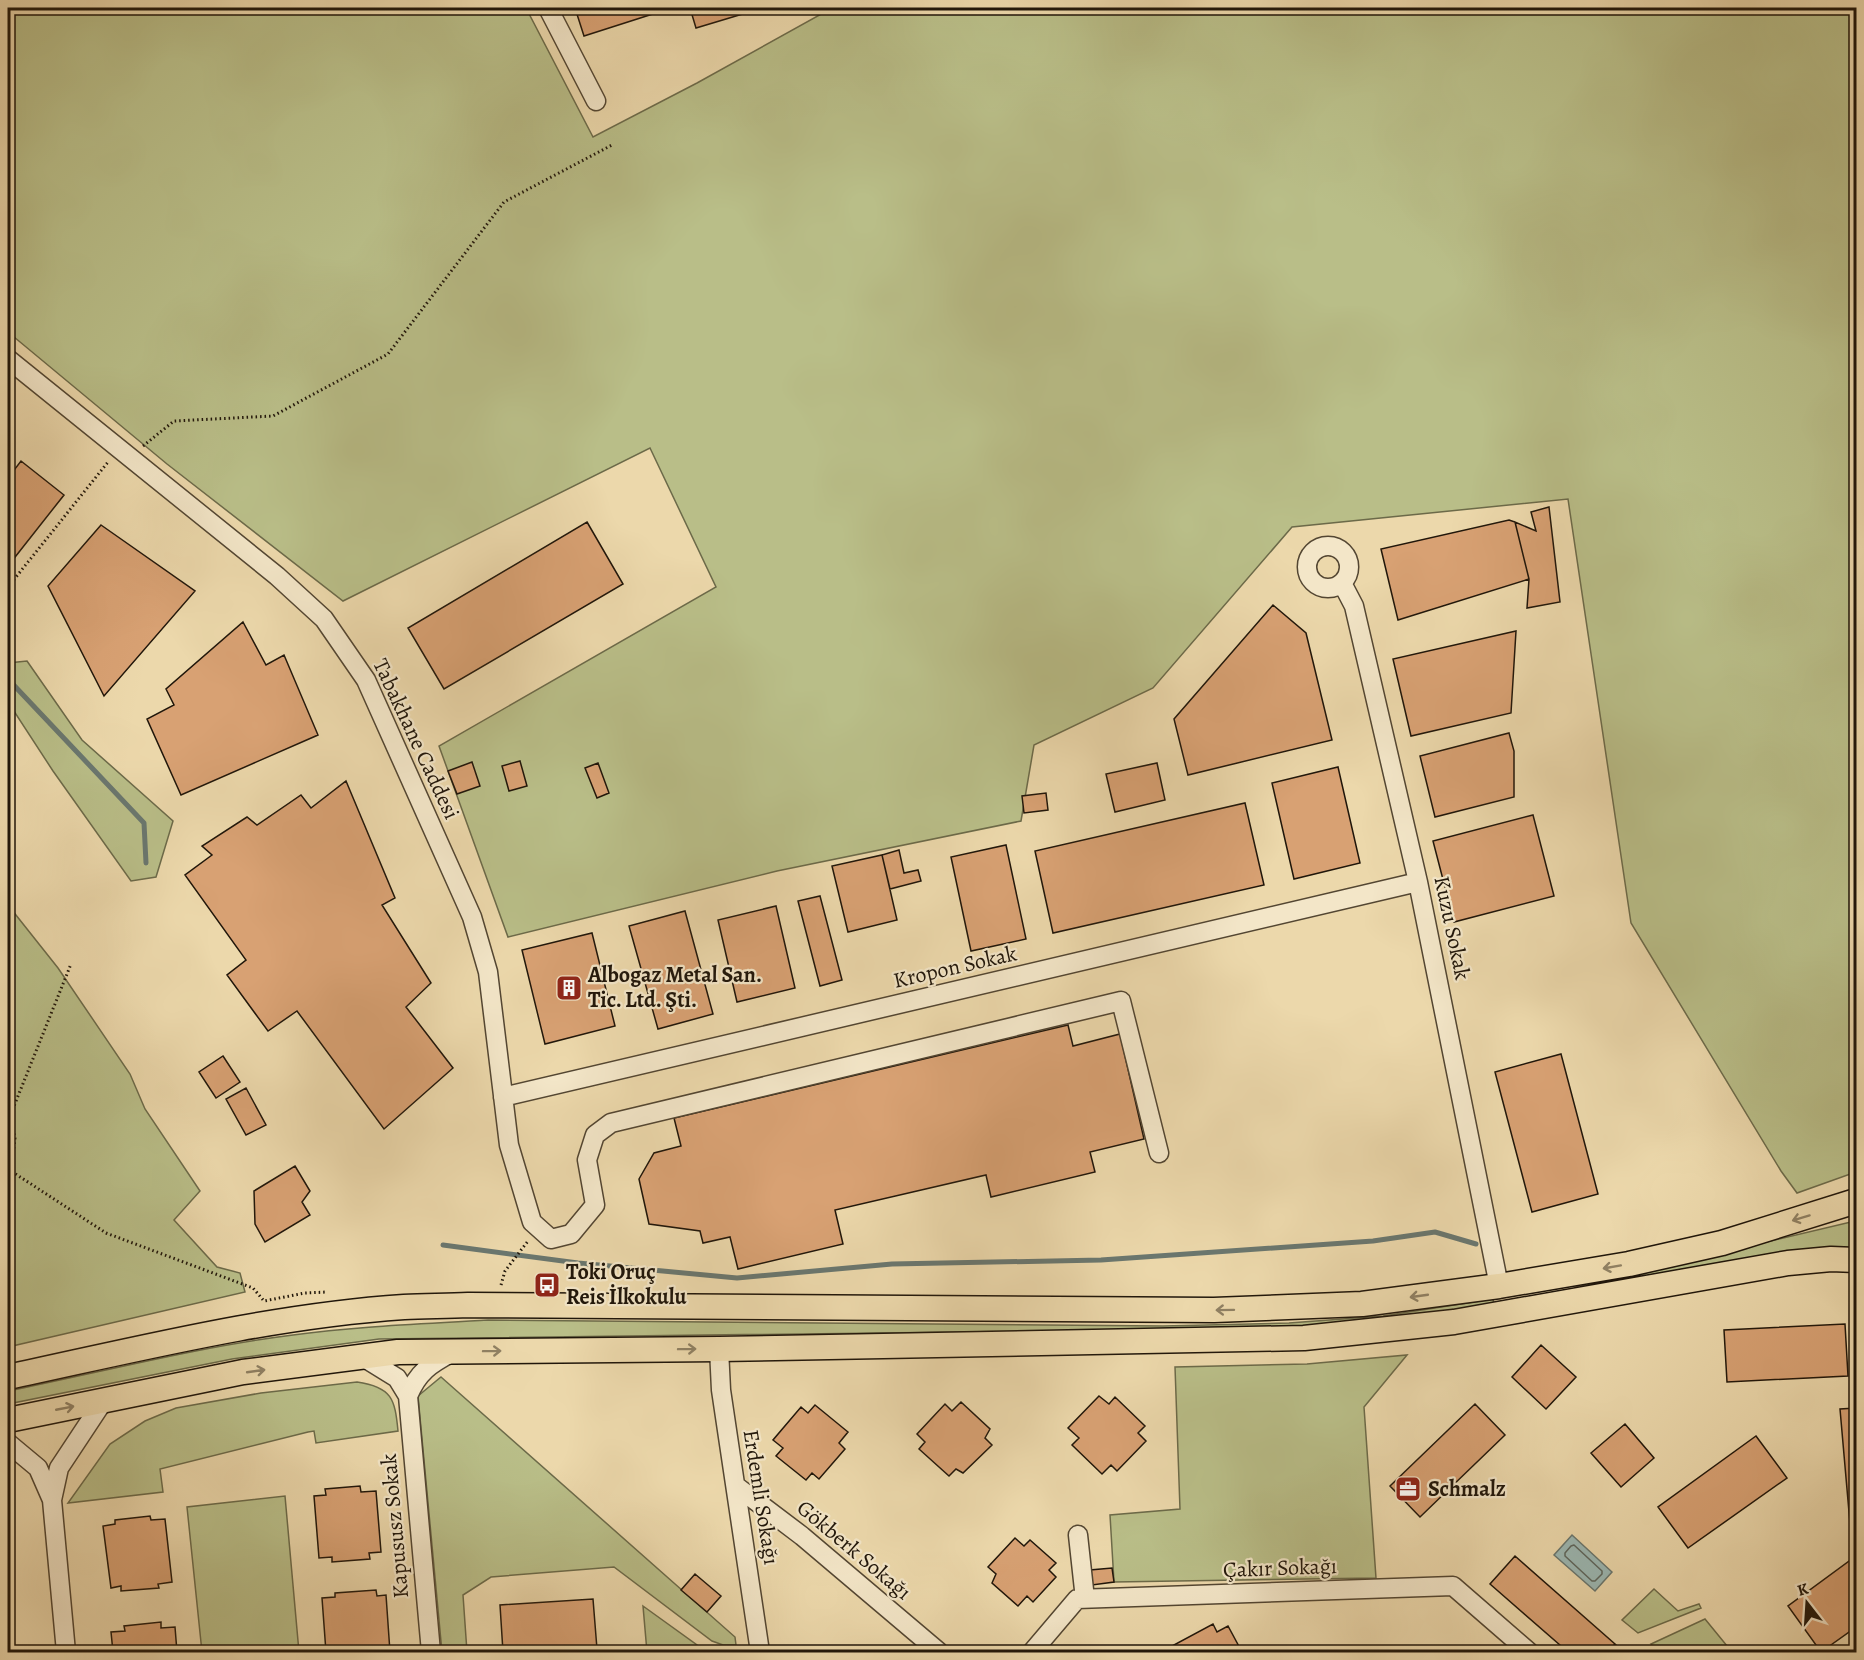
<svg xmlns="http://www.w3.org/2000/svg" width="1864" height="1660" font-family="Alegreya,serif">
<style>
.green{fill:#b9be88;stroke:#6c6a49;stroke-width:1.5}
.water{fill:#9cb8b3;stroke:#6a776f;stroke-width:1.5}
.lines{fill:none;stroke-linecap:round;stroke-linejoin:round}
.shore{stroke:#5e675e;stroke-width:1.5}
.stream{stroke:#6a776f;stroke-width:5}
.building{fill:#d8a173;stroke:#20160a;stroke-width:1.5}
.minor-casing{stroke:#534632;stroke-width:21}
.major-casing{stroke:#20160a;stroke-width:27}
.path{stroke:#20160a;stroke-width:3;stroke-dasharray:1.5 3;stroke-linecap:butt}
.minor{stroke:#f3e6c8;stroke-width:18}
.major{stroke:#ecd8ab;stroke-width:24}
.oneway{stroke:#908163}
.labels{text-anchor:middle;dominant-baseline:central;stroke-width:4.5;stroke-linejoin:round;paint-order:stroke}
.street-label{font-size:22px;fill:#20160a;stroke:#f3e6c8}
.poi-label{font-size:22px;font-weight:bold;fill:#20160a;stroke:#f3e6c8;text-anchor:start}
</style>
<rect width="100%" height="100%" fill="#ecd8ab"/>
<filter id="stains"><feTurbulence type="fractalNoise" baseFrequency=".00333" numOctaves="4"/><feColorMatrix values="0 0 0 0 .2 0 0 0 0 .09 0 0 0 0 .02 0 0 0 .5 -.17"/></filter>
<radialGradient id="worn" r=".72"><stop offset=".6" stop-color="#630" stop-opacity="0"/><stop offset="1" stop-color="#630" stop-opacity=".3"/></radialGradient>
<path class="green" d="M8,8H526L593,137L697,83L832,8H1856V1172L1797,1193L1781,1171L1631,923L1568,499L1292,527L1153,688L1034,745L1021,821L777,871L508,937L439,746L716,587L650,448L343,601L167,464L8,332Z
M27,661L82,740L173,821L156,877L131,881L53,771L8,702V663Z
M8,905L58,968L130,1074L145,1109L200,1191L174,1220L217,1267L240,1273L245,1292L8,1347Z
M1855,1221L1850,1239L1853,1257L1594,1287V1283Z
M1493,1299L1494,1305L1383,1321L1292,1328L379,1339L232,1359L8,1404V1391C102,1372 197,1347 293,1335C358,1326 423,1324 488,1320L1163,1326L1289,1323L1383,1316Z
M1407,1355L1364,1407L1376,1578L1114,1582L1110,1515L1180,1509L1175,1367L1307,1364Z
M441,1377L735,1637L736,1645H723L712,1641L614,1567L491,1577L463,1595L467,1652H442L418,1396Z
M357,1382C392,1387 395,1399 398,1431L316,1443L314,1431L308,1432L160,1469L163,1492L68,1503L110,1444L145,1421L176,1408L261,1393Z
M285,1496L299,1652H202L187,1507Z
M1654,1589L1678,1611L1699,1604L1701,1608L1638,1633L1622,1620Z
M643,1606L697,1645L698,1652H647Z
M1705,1619L1732,1652H1660L1651,1644Z"/>
<path class="water" d="M1572,1535L1612,1572L1595,1591L1554,1555Z"/>
<g class="lines">
<path class="shore" d="M1574,1545L1602,1571V1574L1595,1581H1592L1565,1556V1553L1571,1546Z"/>
<path class="stream" d="M8,679L144,823L146,863
M443,1245L578,1263L737,1278L892,1264L1101,1260L1373,1241L1435,1232L1476,1244"/>
</g>
<path class="building" d="M575,8H657L659,12L584,36Z
M690,8H744L746,13L696,28Z
M21,461L64,495L8,566V478Z
M1549,507L1560,602L1527,608L1529,579L1515,522L1536,531L1531,512Z
M1509,520L1515,522L1529,579L1398,620L1381,549Z
M587,522L623,584L444,689L408,628Z
M101,525L195,591L104,696L48,586Z
M1273,605L1306,633L1332,740L1188,775L1174,719Z
M243,622L266,665L284,655L318,735L181,795L147,719L174,705L166,689Z
M1516,631L1511,713L1411,736L1393,659Z
M1509,733L1514,751V797L1435,817L1420,756Z
M520,761L527,786L509,791L502,766Z
M472,762L480,786L457,794L448,771Z
M598,763L609,793L597,798L585,768Z
M1157,763L1165,800L1115,812L1106,774Z
M1338,767L1360,863L1294,879L1272,783Z
M346,781L395,898L382,905L431,983L406,1007L453,1068L384,1129L297,1011L268,1031L227,975L246,960L185,875L212,855L202,846L247,817L257,825L301,795L311,808Z
M1046,793L1048,810L1024,813L1022,796Z
M1245,803L1264,885L1053,933L1035,851Z
M1533,815L1554,896L1454,922L1433,841Z
M1006,845L1026,939L971,951L951,857Z
M899,850L904,873L918,870L921,881L890,889L882,855Z
M882,855L897,920L848,932L832,866Z
M820,896L842,980L820,986L798,901Z
M776,906L795,988L737,1002L718,920Z
M685,911L713,1014L658,1029L629,926Z
M592,933L615,1026L545,1044L522,950Z
M1068,1025L1073,1046L1120,1034L1144,1139L1090,1152L1095,1172L991,1197L986,1175L835,1210L843,1244L738,1269L730,1237L703,1243L700,1231L649,1224L639,1179L654,1153L681,1146L674,1118Z
M1561,1054L1598,1194L1532,1212L1495,1072Z
M223,1056L240,1082L216,1098L199,1072Z
M246,1088L266,1125L246,1135L226,1099Z
M295,1166L310,1191L302,1202L310,1215L265,1242L255,1224L254,1191Z
M1845,1324L1848,1376L1727,1382L1724,1330Z
M1541,1345L1576,1377L1546,1409L1512,1377Z
M1099,1396L1109,1404L1115,1397L1145,1426L1138,1433L1146,1441L1117,1471L1111,1465L1102,1474L1072,1445L1079,1438L1068,1428Z
M961,1402L990,1429L985,1438L992,1445L963,1473L956,1469L949,1476L919,1449L925,1442L917,1434L945,1404L952,1411Z
M1475,1404L1505,1435L1420,1517L1390,1486Z
M815,1405L848,1432L839,1443L845,1449L819,1479L812,1473L806,1480L776,1456L783,1448L773,1440L801,1407L808,1413Z
M1856,1408V1534L1851,1535L1840,1409Z
M1625,1424L1654,1458L1621,1487L1591,1453Z
M1756,1436L1787,1478L1688,1548L1658,1507Z
M360,1486L361,1492L376,1491L381,1552L369,1553L370,1559L332,1562V1557L319,1558L314,1496L326,1495L325,1489Z
M150,1516L151,1520L165,1519L172,1582L158,1584L159,1588L121,1591V1586L111,1588L103,1526L115,1524V1520Z
M1015,1538L1024,1546L1030,1540L1056,1563L1049,1570L1056,1577L1033,1602L1027,1596L1018,1606L992,1583L996,1574L988,1567Z
M1515,1556L1615,1644L1607,1652H1568L1490,1584Z
M1856,1556V1627L1821,1652L1788,1606Z
M1112,1568L1114,1582L1092,1585L1090,1570Z
M695,1574L721,1596L707,1612L681,1590Z
M376,1590L377,1596L386,1595L390,1652H326L322,1598L335,1597V1593Z
M593,1599L597,1649L550,1652H503L500,1605Z
M161,1622V1628L175,1627L177,1652H113L111,1632L125,1631L124,1626Z
M1213,1624L1217,1632L1228,1626L1242,1652H1176L1172,1646Z
M1615,1644L1624,1652H1607Z"/>
<g class="lines">
<g class="minor-casing">
<path id="minor" d="M548,8L596,101
M8,359L277,576L324,619L366,680L472,917L488,972L509,1145L532,1222L551,1239L571,1234L595,1205L587,1160L595,1135L611,1123L1121,1001L1159,1153
M1307 567a21 21 0 1 1 42 0a21 21 0 1 1-42 0Z
M1342,583L1354,606L1418,882L1499,1286
M503,1097L1418,882
M719,1349L721,1390L760,1652
M363,1357L397,1378L408,1396
M8,1443L38,1468L52,1500L66,1652
M736,1486L802,1536L939,1652
M52,1500L59,1468L104,1400
M1078,1535L1085,1599
M431,1652L408,1396C418,1372 430,1364 453,1352
M1032,1652L1077,1599L1453,1586L1529,1652"/>
</g>
<g class="major-casing">
<path id="major" d="M8,1377C139,1349 270,1316 404,1307C426,1306 447,1306 468,1305L1214,1310L1362,1304L1499,1286L1629,1264L1722,1243L1856,1201
M8,1420L243,1372L398,1352L719,1349L1304,1338L1454,1322L1788,1263L1831,1259L1856,1260"/>
</g>
<path class="path" d="M143,446L174,421L273,416L388,354L504,202L612,145
M8,587L108,462
M8,1116H10L71,964
M10,1116L15,1138L11,1170
M8,1169L106,1233L253,1288L264,1301L305,1293L327,1292
M501,1285L505,1271L528,1241"/>
<use href="#minor" class="minor"/>
<use href="#major" class="major"/>
</g>
<defs><path id="oneway-shaft" d="M-6 0H5M1.5-3L5.5 0L1.5 3" fill="none" stroke-width="1.6" stroke-linecap="round" stroke-linejoin="round" transform="scale(1.5)"/></defs>
<g class="oneway">
<use href="#oneway-shaft" transform="translate(1801 1218) rotate(163)"/>
<use href="#oneway-shaft" transform="translate(1612 1267) rotate(170)"/>
<use href="#oneway-shaft" transform="translate(1419 1296) rotate(172)"/>
<use href="#oneway-shaft" transform="translate(1225 1310) rotate(179)"/>
<use href="#oneway-shaft" transform="translate(687 1349) rotate(-1)"/>
<use href="#oneway-shaft" transform="translate(492 1351) rotate(-1)"/>
<use href="#oneway-shaft" transform="translate(256 1371) rotate(-8)"/>
<use href="#oneway-shaft" transform="translate(65 1408) rotate(-11)"/>
</g>
<defs>
<g id="building-square" transform="scale(1.35)"><rect x="-9" y="-9" width="18" height="18" rx="4" fill="#8f2418" stroke="#f3e6c8"/><path d="M-4-6H4V6H1V3H-1V6H-4ZM-2.5-4.3h1.7v1.8h-1.7ZM.8-4.3h1.7v1.8H.8ZM-2.5-1h1.7V.8h-1.7ZM.8-1h1.7V.8H.8Z" fill="#fff"/></g>
<g id="bus-square" transform="scale(1.35)"><rect x="-9" y="-9" width="18" height="18" rx="4" fill="#8f2418" stroke="#f3e6c8"/><path d="M-5-6H5V4H4V6H2V4H-2V6H-4V4H-5ZM-3.5-4V0h7V-4ZM-3.5 1.2v1.5H-2V1.2ZM2 1.2v1.5H3.5V1.2Z" fill="#fff"/></g>
<g id="office-square" transform="scale(1.35)"><rect x="-9" y="-9" width="18" height="18" rx="4" fill="#8f2418" stroke="#f3e6c8"/><path d="M-6-3h4V-5.5h4V-3h4V5H-6ZM-1-4.5V-3h2v-1.5ZM-6 0V1H6V0Z" fill="#fff"/></g>
</defs>
<g fill-rule="evenodd">
<use href="#building-square" x="569" y="988"/>
<use href="#bus-square" x="547" y="1285"/>
<use href="#office-square" x="1408" y="1489"/>
</g>
<g class="labels">
<g class="street-label">
<text transform="translate(416 739) rotate(65)">Tabakhane Caddesi</text>
<text transform="translate(1452 928) rotate(78)">Kuzu Sokak</text>
<text transform="translate(955 967) rotate(-13)">Kropon Sokak</text>
<text transform="translate(761 1497) rotate(81)">Erdemli Sokağı</text>
<text transform="translate(395 1526) rotate(-95)">Kapususz Sokak</text>
<text transform="translate(854 1550) rotate(40)">Gökberk Sokağı</text>
<text transform="translate(1280 1568) rotate(-2)">Çakır Sokağı</text>
</g>
<g class="poi-label">
<text x="588" y="975">Albogaz Metal San.<tspan x="588" dy="25">Tic. Ltd. Şti.</tspan></text>
<text x="566" y="1272">Toki Oruç<tspan x="566" dy="25">Reis İlkokulu</tspan></text>
<text x="1428" y="1489">Schmalz</text>
</g>
</g>
<rect width="1864" height="1660" fill="none" stroke="#ecd8ab" stroke-width="30"/>
<rect x="9" y="9" width="1846" height="1642" fill="none" stroke="#20160a" stroke-width="3"/>
<rect x="15" y="15" width="1834" height="1630" fill="none" stroke="#20160a" stroke-width="1.5"/>
<g transform="translate(1807 1603) rotate(343)" stroke="#f3e6c8" stroke-width="4.5" paint-order="stroke">
<path d="M0-4.5L10 22L0 15L-10 22Z" fill="#20160a"/>
<text y="-9" font-size="16" font-weight="bold" text-anchor="middle" fill="#20160a">K</text>
</g>
<rect width="100%" height="100%" filter="url(#stains)"/>
<rect width="100%" height="100%" fill="url(#worn)"/>
</svg>
